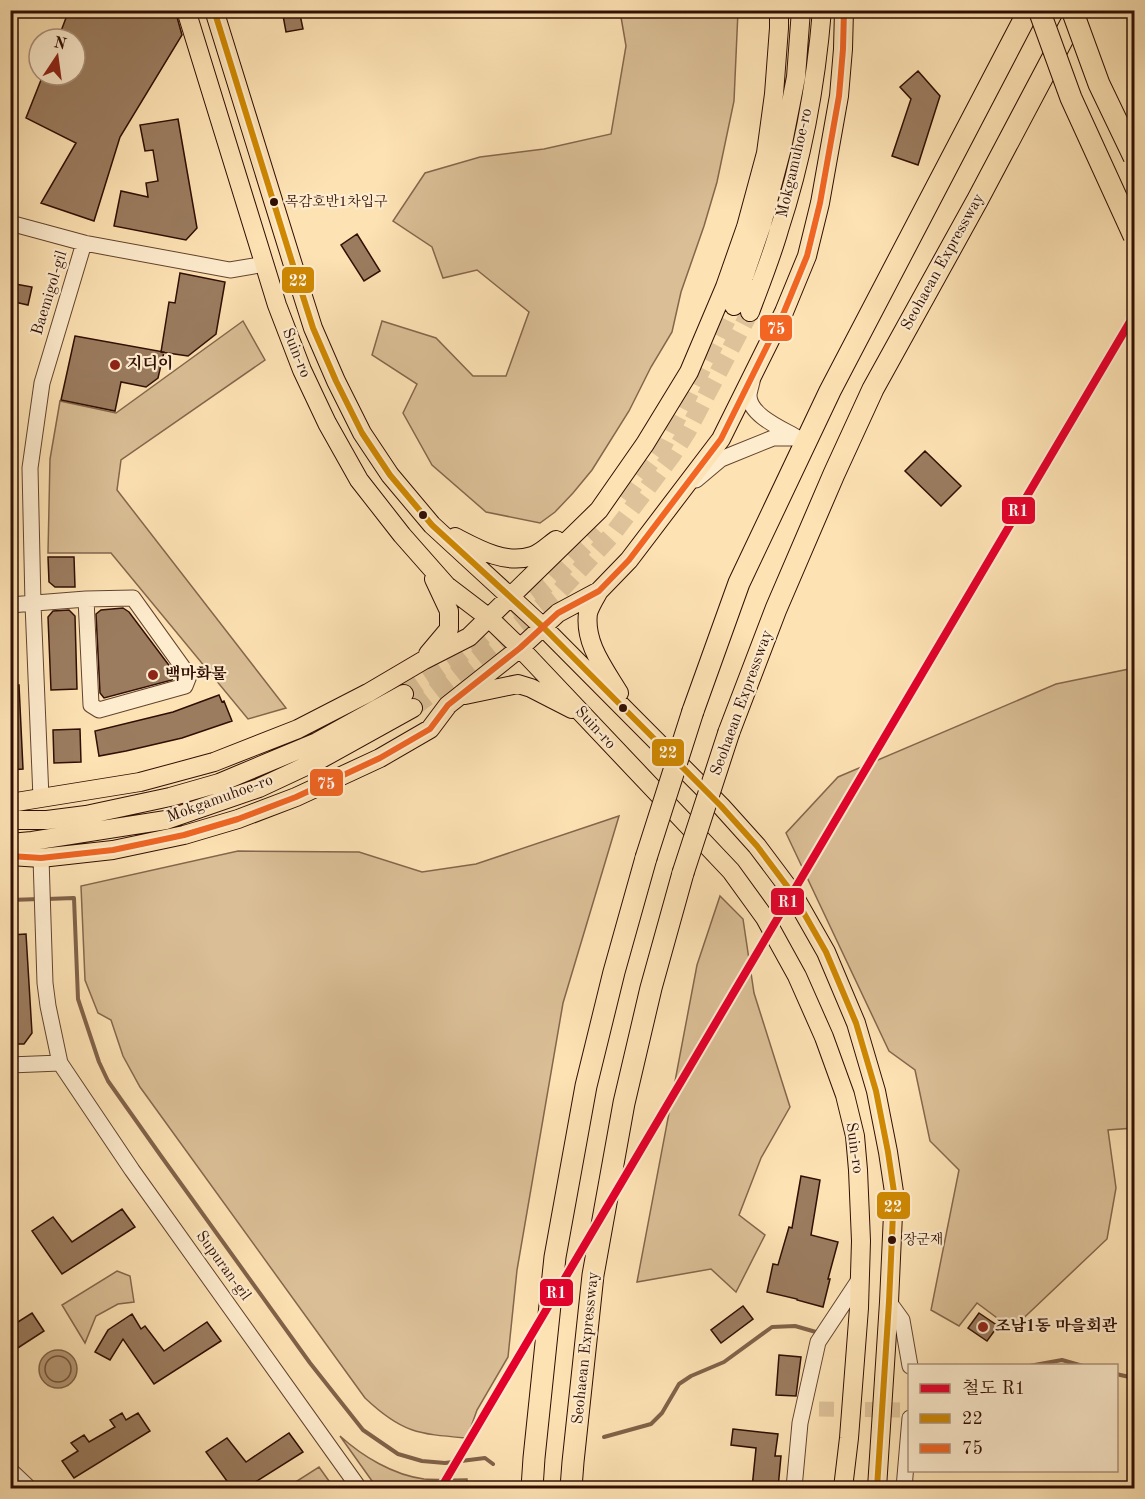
<svg xmlns="http://www.w3.org/2000/svg" width="1145" height="1499" font-family="'Old Standard TT','Noto Serif KR',serif">
<style>
.green{fill:#dabe95;stroke:#85664c;stroke-width:1.5}
.water{fill:#b79a77;stroke:#816249;stroke-width:1.5}
.lines{fill:none;stroke-linecap:round;stroke-linejoin:round}
.shore{stroke:#74543d;stroke-width:1.5}
.stream{stroke:#816249;stroke-width:4}
.building{fill:#9b7c5f;stroke:#300e03;stroke-width:1.5}
.minor-tunnel{stroke:#dec299;stroke-width:15;stroke-dasharray:15 8;stroke-linecap:butt}
.major-tunnel{stroke:#dec299;stroke-width:18;stroke-dasharray:18 9;stroke-linecap:butt}
.minor-casing{stroke:#63432f;stroke-width:17}
.major-casing{stroke:#300e03;stroke-width:20}
.highway-casing{stroke:#300e03;stroke-width:23}
.minor{stroke:#feecce;stroke-width:15}
.major{stroke:#fde2b3;stroke-width:18}
.highway{stroke:#fde2b3;stroke-width:21}
.highway-bridge-casing{stroke:#300e03;stroke-width:23;stroke-linecap:butt}
.highway-bridge{stroke:#fde2b3;stroke-width:21}
.bus-1-casing{stroke:#feecce;stroke-width:10}
.bus-2-casing{stroke:#feecce;stroke-width:10}
.bus-1{stroke:#cf8801;stroke-width:6}
.bus-2{stroke:#f26522;stroke-width:6}
.rail-1-casing{stroke:#feecce;stroke-width:12}
.rail-1{stroke:#e4002b;stroke-width:8}
.bus-dot{fill:#300e03;stroke:#feecce;stroke-width:2}
.poi-dot{fill:#8f2418;stroke:#feecce;stroke-width:2}
.labels{text-anchor:middle;dominant-baseline:central;stroke-width:4.5;stroke-linejoin:round;paint-order:stroke}
.bus-label{font-size:14px;fill:#300e03;stroke:#feecce;text-anchor:start}
.street-label{font-size:16px;fill:#300e03;stroke:#feecce}
.poi-label{font-size:16px;font-weight:bold;fill:#300e03;stroke:#feecce;text-anchor:start}
.line-badge{stroke:#feecce;stroke-width:2}
.badge-label{font-size:16px;text-anchor:middle;font-weight:bold;fill:#fff}
</style>
<rect width="100%" height="100%" fill="#fde2b3"/>
<filter id="stains"><feTurbulence type="fractalNoise" baseFrequency=".00333" numOctaves="4"/><feColorMatrix values="0 0 0 0 .2 0 0 0 0 .09 0 0 0 0 .02 0 0 0 .5 -.17"/></filter>
<radialGradient id="worn" r=".72"><stop offset=".6" stop-color="#630" stop-opacity="0"/><stop offset="1" stop-color="#630" stop-opacity=".3"/></radialGradient>
<path class="green" d="M620,11H738L734,101L717,182L704,226L681,292L672,332L651,367L629,411L592,470L573,493L555,512L540,523L486,512L432,465L403,413L417,384L372,355L382,321L436,338L473,376H506L529,312L477,270L443,278L432,247L393,221L425,173L480,157L544,149L611,134L626,46Z
M243,321L265,360L121,460L117,490L286,708L248,719L111,553H48L50,459L60,401L116,413Z
M1134,668V1128L1108,1130L1116,1188L1107,1239L1012,1329L977,1303L959,1326L931,1310L959,1170L930,1141L915,1070L889,1051L786,833L838,777L1056,684Z
M619,816L563,1003L517,1270L508,1357L477,1410L467,1438C418,1434 402,1433 365,1398L140,1087L123,1056L111,1020L98,1013L85,980L81,886L238,851L359,852L422,872L476,864Z
M720,896L743,919L754,993L790,1107L761,1158L739,1215L765,1235L736,1292L711,1269L637,1282L697,965Z
M117,1271L130,1276L134,1302L118,1304L96,1316L85,1343L62,1305Z
M340,1436C362,1456 393,1475 424,1479C438,1480 453,1479 467,1479L466,1488H377Z
M319,1467L334,1488H286Z"/>
<path class="water" d="M39 1369a19 19 0 1 1 38 0a19 19 0 1 1-38 0Z"/>
<g class="lines">
<path class="shore" d="M45 1369a13 13 0 1 1 26 0a13 13 0 1 1-26 0Z"/>
<path class="stream" d="M47,899L74,898L78,999L99,1062L108,1081L161,1156L310,1363L363,1430L398,1454L422,1461L445,1463L485,1458L493,1464
M10,900L40,899
M1029,1366L1062,1360L1083,1366
M1116,1374L1134,1378
M604,1437L651,1424L662,1413L679,1384L691,1376L724,1362L772,1327L795,1326L816,1332"/>
</g>
<path class="building" d="M69,10H175L182,35L120,137L94,221L41,203L76,143L26,118L43,75H75V39H58Z
M282,10H299L303,29L286,32Z
M918,71L940,96L918,165L892,156L911,99L900,87Z
M178,119L197,228L186,240L114,226L121,191L148,197L146,183L158,181L153,150L145,151L140,125Z
M357,234L380,271L364,281L341,245Z
M180,273L225,282L216,334L188,356L161,352L169,302L175,303Z
M10,283L32,287L28,305L10,301Z
M75,336L164,352L158,378L146,387L121,382L115,411L61,400Z
M925,451L961,486L941,506L905,471Z
M48,557H74L75,587H55L49,582Z
M123,608L129,612L174,672L172,680L104,698L100,693L96,614L101,610Z
M69,610L75,616L77,689L51,690L48,617L53,611Z
M10,685H19L23,769L10,770Z
M219,695L222,702L224,701L232,721L182,738L126,751L99,756L95,731L173,712Z
M80,729L81,762L54,763L53,730Z
M26,934L32,1033L24,1044H10V935Z
M801,1176L820,1180L811,1235L838,1242L828,1279H830L823,1307L797,1300V1299L767,1292L773,1264L778,1265L789,1227L792,1228Z
M122,1209L135,1227L62,1274L32,1231L53,1217L72,1242Z
M743,1306L753,1319L721,1343L711,1330Z
M32,1313L44,1331L10,1353V1327Z
M979,1313L998,1326L987,1341L968,1328Z
M132,1314L141,1329L145,1326L164,1351L207,1322L221,1341L154,1384L123,1339L110,1360L95,1352L108,1330Z
M779,1355L801,1357L796,1396L776,1395Z
M122,1413L126,1420L138,1413L150,1431L74,1478L62,1461L78,1451L71,1443L84,1435L89,1442L115,1427L110,1420Z
M733,1429L778,1434L775,1456H781L778,1488H752L756,1448L731,1445Z
M289,1433L303,1452L246,1488H232L206,1452L227,1438L246,1462Z"/>
<g class="lines">
<path class="minor-tunnel" d="M819,1409L900,1410"/>
<path class="major-tunnel" d="M624,499L664,444L734,306
M404,694L461,655L550,582L599,531
M413,708L468,665L559,592L612,535L673,454L687,432L750,312"/>
<g class="minor-casing">
<path id="minor" d="M10,223L84,243L230,270L265,264
M752,382C751,386 749,392 749,396C750,416 783,429 798,438
M696,480L721,459L773,438H798
M10,605L86,599L133,598L189,676L185,686L99,710L91,705L86,599
M41,798L33,604L30,468L42,383L84,243
M41,858L45,983L48,1006L60,1063L132,1170L359,1488
M10,1065L60,1063
M889,1302L902,1320L910,1366
M10,1470L29,1488
M794,1488L800,1423L818,1342L859,1280
M904,1488L910,1418"/>
</g>
<g class="major-casing">
<path id="major" d="M186,10L277,305L302,370L327,423L359,480L402,535L447,586L489,618L520,648L731,871L765,918L797,976L824,1037L845,1095L855,1136L858,1170L861,1241L859,1308L849,1438L843,1488
M214,10L293,265L313,328L336,381L362,433L390,475L432,525L543,627L721,806L757,846L793,894L826,952L856,1023L876,1091L888,1152L894,1192L889,1302L877,1488
M734,306L762,224L782,148L796,77L801,10
M750,312C760,285 771,258 779,230C802,160 816,84 822,10
M455,537C478,549 506,565 532,556C540,554 549,545 556,540
M599,591C595,598 590,606 588,613C584,643 604,668 619,693
M428,654L449,629V611L434,579
M465,695L518,684L531,688L572,709
M10,803L140,782L214,762L298,729L368,693L424,660L469,637L599,510L645,444L689,372L725,287L746,227L766,153L774,94L779,28V10
M10,820H47L86,815L170,797L219,783L317,742L404,694
M10,843L32,841L166,820L259,788L321,759L413,708
M10,856L41,858L113,850L184,835L238,819L296,797L380,758L430,729L448,705L520,648L558,613L599,591L629,560L721,439L784,312L807,256L820,203L839,96L843,49L844,10"/>
</g>
<g class="highway-casing">
<path id="highway" d="M693,711L739,583L830,391L1029,10
M729,732L776,609L834,474L873,389L978,199L1078,10
M532,1488L534,1458L555,1257L586,1086L614,972L646,858
M571,1488L573,1462L593,1275L624,1103L651,988L683,873"/>
</g>
<use href="#minor" class="minor"/>
<use href="#major" class="major"/>
<use href="#highway" class="highway"/>
<g class="highway-bridge-casing">
<path id="highway-bridge" d="M1039,10L1071,98L1134,236
M1072,10L1099,84L1134,157
M646,858L693,711
M683,873L729,732"/>
</g>
<use href="#highway-bridge" class="highway-bridge"/>
<g class="bus-1-casing">
<path id="bus-1" d="M214,10L293,265L313,328L336,381L362,433L390,475L432,525L543,627L721,806L757,846L793,894L826,952L856,1023L876,1091L888,1152L894,1192L889,1302L877,1488"/>
</g>
<g class="bus-2-casing">
<path id="bus-2" d="M10,856L41,858L113,850L184,835L238,819L296,797L380,758L430,729L448,705L520,648L558,613L599,591L629,560L721,439L784,312L807,256L820,203L839,96L843,49L844,10"/>
</g>
<use href="#bus-1" class="bus-1"/>
<use href="#bus-2" class="bus-2"/>
<g class="rail-1-casing">
<path id="rail-1" d="M441,1488L1134,315"/>
</g>
<use href="#rail-1" class="rail-1"/>
</g>
<g class="bus-dot">
<circle cx="274" cy="202" r="5"/>
<circle cx="423" cy="515" r="5"/>
<circle cx="623" cy="708" r="5"/>
<circle cx="892" cy="1240" r="5"/>
</g>
<g class="poi-dot">
<circle cx="115" cy="365" r="6"/>
<circle cx="153" cy="675" r="6"/>
<circle cx="983" cy="1327" r="6"/>
</g>
<g class="labels">
<g class="bus-label">
<text x="285" y="202">목감호반1차입구</text>
<text x="903" y="1240">장군재</text>
</g>
<g class="street-label">
<text transform="translate(795 163) rotate(-77)">Mokgamuhoe-ro</text>
<text transform="translate(943 262) rotate(-61)">Seohaean Expressway</text>
<text transform="translate(50 293) rotate(-73)">Baemigol-gil</text>
<text transform="translate(296 353) rotate(68)">Suin-ro</text>
<text transform="translate(742 703) rotate(-70)">Seohaean Expressway</text>
<text transform="translate(595 728) rotate(47)">Suin-ro</text>
<text transform="translate(220 799) rotate(-20)">Mokgamuhoe-ro</text>
<text transform="translate(854 1148) rotate(82)">Suin-ro</text>
<text transform="translate(223 1266) rotate(54)">Supuran-gil</text>
<text transform="translate(586 1348) rotate(-84)">Seohaean Expressway</text>
</g>
<g class="poi-label">
<text x="127" y="365">지디이</text>
<text x="165" y="675">백마화물</text>
<text x="995" y="1327">조남1동 마을회관</text>
</g>
</g>
<g class="line-badge">
<rect x="281" y="266" width="34" height="28" rx="6" fill="#cf8801"/>
<rect x="759" y="314" width="34" height="28" rx="6" fill="#f26522"/>
<rect x="1001" y="496" width="35" height="29" rx="6" fill="#e4002b"/>
<rect x="651" y="738" width="34" height="29" rx="6" fill="#cf8801"/>
<rect x="309" y="768" width="35" height="29" rx="6" fill="#f26522"/>
<rect x="770" y="887" width="35" height="29" rx="6" fill="#e4002b"/>
<rect x="876" y="1191" width="35" height="29" rx="6" fill="#cf8801"/>
<rect x="539" y="1278" width="35" height="29" rx="6" fill="#e4002b"/>
</g>
<g class="badge-label">
<text x="298" y="286">22</text>
<text x="776" y="334">75</text>
<text x="1018" y="516">R1</text>
<text x="668" y="758">22</text>
<text x="326" y="789">75</text>
<text x="788" y="907">R1</text>
<text x="893" y="1212">22</text>
<text x="556" y="1298">R1</text>
</g>
<rect width="1145" height="1499" fill="none" stroke="#fde2b3" stroke-width="36"/>
<rect x="12" y="12" width="1121" height="1475" fill="none" stroke="#300e03" stroke-width="3"/>
<rect x="18" y="18" width="1109" height="1463" fill="none" stroke="#300e03" stroke-width="1.5"/>
<rect x="908" y="1364" width="210" height="108" fill="#feecce" stroke="#ac937d" stroke-width="1.5"/>
<rect x="920" y="1384" width="30" height="9" fill="#e4002b" stroke="#ac937d" stroke-width="1.5"/>
<text x="962" y="1394" font-size="18" fill="#300e03">철도 R1</text>
<rect x="920" y="1414" width="30" height="9" fill="#cf8801" stroke="#ac937d" stroke-width="1.5"/>
<text x="962" y="1424" font-size="18" fill="#300e03">22</text>
<rect x="920" y="1444" width="30" height="9" fill="#f26522" stroke="#ac937d" stroke-width="1.5"/>
<text x="962" y="1454" font-size="18" fill="#300e03">75</text>
<g transform="translate(57 57) rotate(13)"><circle r="28" fill="#feecce" stroke="#ac937d" stroke-width="1.5"/>
<path d="M0-4.5L10 22L0 15L-10 22Z" fill="#8f2418"/>
<text y="-9" font-size="16" font-weight="bold" text-anchor="middle" fill="#300e03">N</text>
</g>
<rect width="100%" height="100%" filter="url(#stains)"/>
<rect width="100%" height="100%" fill="url(#worn)"/>
</svg>
